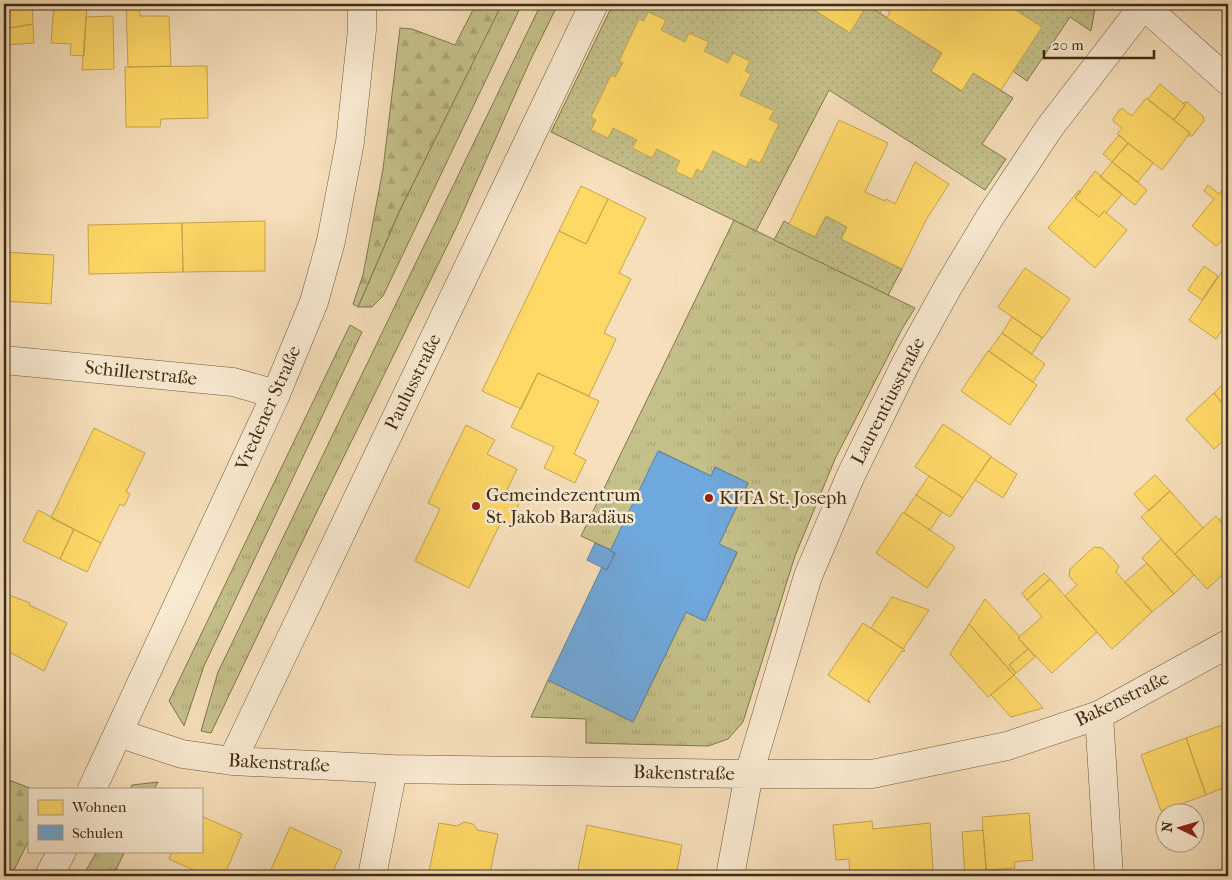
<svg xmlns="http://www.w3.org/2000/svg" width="1232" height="880" font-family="'IM FELL French Canon',serif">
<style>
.grass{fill:url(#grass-tufts);stroke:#827650}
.forest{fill:url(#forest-firs);stroke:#827650}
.park{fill:url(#park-dots);stroke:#827650}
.homes{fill:#ffd966;stroke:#c6a54e}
.schools{fill:#6fa8dc;stroke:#6183a0}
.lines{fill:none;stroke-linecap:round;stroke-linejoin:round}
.minor-casing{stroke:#6e593e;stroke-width:29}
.minor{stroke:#f9ead2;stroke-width:28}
.poi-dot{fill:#8f2418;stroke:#f9ead2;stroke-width:2}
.labels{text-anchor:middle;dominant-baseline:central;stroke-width:5;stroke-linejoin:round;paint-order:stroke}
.street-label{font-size:19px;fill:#402c15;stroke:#f9ead2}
.poi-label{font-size:19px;fill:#402c15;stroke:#f9ead2;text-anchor:start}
</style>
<defs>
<pattern id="grass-tufts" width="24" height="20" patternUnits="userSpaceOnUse" patternTransform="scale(1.25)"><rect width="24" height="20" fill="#c4c08a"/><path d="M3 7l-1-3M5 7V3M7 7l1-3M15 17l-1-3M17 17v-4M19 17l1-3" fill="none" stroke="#a9a576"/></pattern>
<pattern id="forest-firs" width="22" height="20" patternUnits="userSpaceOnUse" patternTransform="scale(1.25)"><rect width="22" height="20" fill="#c4c08a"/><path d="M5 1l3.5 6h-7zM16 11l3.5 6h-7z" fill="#a9a576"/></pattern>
<pattern id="park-dots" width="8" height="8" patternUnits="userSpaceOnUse" patternTransform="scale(1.25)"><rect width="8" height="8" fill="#c4c08a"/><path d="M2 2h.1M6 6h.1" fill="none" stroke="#a9a576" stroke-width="1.8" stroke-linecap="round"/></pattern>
</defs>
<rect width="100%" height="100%" fill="#f6dfba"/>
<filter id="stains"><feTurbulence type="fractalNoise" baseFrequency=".004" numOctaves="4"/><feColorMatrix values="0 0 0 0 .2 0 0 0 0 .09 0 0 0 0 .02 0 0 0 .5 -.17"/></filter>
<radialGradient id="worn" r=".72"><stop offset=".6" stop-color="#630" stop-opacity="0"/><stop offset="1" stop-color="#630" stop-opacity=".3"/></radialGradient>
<path class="grass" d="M501,4H522L383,296L372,307H358L399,212Z
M541,4H558L530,61L456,228L305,536L211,733L201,731L218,672Z
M734,220L915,308L902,329L835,459L795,556L743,722L728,739L708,746L586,743V719L531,717L548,680L633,722L686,612L705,621L737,553L719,544L748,483L715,467L711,476L659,451L611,550L581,536Z
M350,325L362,332L204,666L184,726L169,701Z
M158,782L154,789H130L132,785Z
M97,851H125L113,876H83Z"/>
<path class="forest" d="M476,4H502L399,212L358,307L353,304L363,275L383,169L400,28L412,29L455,45Z
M4,778L32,789H29V840L11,876H4Z"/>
<path class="park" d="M613,4H805L849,32L867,5L942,53L931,71L961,91L973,73L1013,98L982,144L1006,159L985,190L829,90L756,231L551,132Z
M1018,4H1062L1069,9L1073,4H1093L1095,8L1091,31L1070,17L1027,81L1013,71L1014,9Z
M826,216L847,227L841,239L902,269L888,295L774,240L784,221L815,237Z"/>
<path class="homes" d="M4,4H32L33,24L4,29Z
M54,4H87L84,56L70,55L71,44L51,43Z
M126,4H139L140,16H169L171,66L128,67Z
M805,4H1018L1014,9L1042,27L1001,90L973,73L962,91L931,71L942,53L887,18L890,12L883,8L880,13L867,5L850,33Z
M1219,4H1228V15Z
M648,12L666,20L661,30L685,42L689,33L709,42L704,51L728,63L733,53L750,61L745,71L751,74L740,95L774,111L769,119L779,124L760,163L750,159L746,167L713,151L702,172L697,169L692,179L675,171L680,161L657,149L652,158L632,148L637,140L613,128L608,138L591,130L596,120L591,117L611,75L615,77L623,63L619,61L639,19L644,21Z
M113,16L114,69L82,70L86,17Z
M33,24L34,43L4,45V29Z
M207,66L208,118L161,119L160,127H126L125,67Z
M1160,84L1185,105L1174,120L1148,99Z
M1146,98L1190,133L1162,170L1117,134L1122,128L1114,122L1113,119L1120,109H1123L1132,116Z
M1187,102L1203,116L1204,121L1192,136H1188L1190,133L1174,120L1185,105L1183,103Z
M839,120L888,143L865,192L885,201L886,199L895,204L915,162L949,184L926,220L902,269L841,239L847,227L826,216L815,237L789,224Z
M1119,135L1128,143L1112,162L1103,154Z
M1128,143L1153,163L1138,182L1112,162Z
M1112,162L1147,190L1135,205L1100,177Z
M1095,171L1122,194L1106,213L1104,211L1099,217L1075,198Z
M1228,183V236L1216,246L1192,226L1214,199L1204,191L1208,185L1219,194Z
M581,186L608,199L586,244L559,231Z
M1079,190L1081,192L1075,198L1099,217L1104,211L1127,230L1095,268L1048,228Z
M608,199L646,218L619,273L631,279L604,333L616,339L589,396L538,373L521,409L482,391L559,231L586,244Z
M265,221V271L183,272L182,223Z
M182,223L183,272L89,274L88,225Z
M4,252L54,255L51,304L4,301Z
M1228,263V321L1216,339L1189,320Z
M1204,266L1218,276L1202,300L1188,290Z
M1025,268L1070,299L1043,338L998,307Z
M1012,317L1042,338L1032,354L1002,333Z
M1002,333L1045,364L1033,382L989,351Z
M988,351L1037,385L1010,425L961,391Z
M538,373L599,401L574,454L586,460L575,483L544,468L554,447L511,427Z
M1223,384L1228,390V410L1214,393Z
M1214,393L1228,410V437L1214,449L1186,419Z
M943,424L991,456L963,498L915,467Z
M466,425L495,440L487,454L517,469L507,490L522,497L509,525L501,522L469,588L415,561L440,509L428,503Z
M94,428L145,453L126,492L130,494L124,506L120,504L101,543L51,518Z
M991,457L1017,474L1003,498L975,480Z
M1155,475L1170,491L1149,511L1134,494Z
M929,476L963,498L950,517L916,495Z
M1170,491L1203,528L1175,554L1141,517Z
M916,495L942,512L930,530L904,513Z
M38,510L74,529L60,559L23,541Z
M903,512L955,547L927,588L876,553Z
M1228,512V530L1219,520Z
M1216,516L1228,530V570L1207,589L1175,554Z
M74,529L101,543L87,572L60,559Z
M1161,539L1194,575L1174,594L1142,558Z
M1094,547L1102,548L1119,566L1116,572L1152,612L1112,649L1065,596L1077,585L1069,576L1070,569Z
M1147,563L1174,594L1152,612L1125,582Z
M1044,573L1050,579L1027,600L1022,593Z
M1050,579L1097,632L1052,673L1018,638L1042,617L1027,600Z
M4,593L30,603L29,605L67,623L44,671L4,649Z
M892,597L929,610L903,649L871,628Z
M985,599L1020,637L1018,638L1028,649L1009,665L1016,673L1014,675L969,624Z
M863,623L905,650L904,652L902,651L868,700L870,702V703L828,675Z
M969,624L1014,675L988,697L950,654Z
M1028,649L1035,657L1016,673L1009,665Z
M1014,675L1043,708L1011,717L991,695Z
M1228,723V786L1206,795L1186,738Z
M1186,738L1206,795L1161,811L1141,755Z
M1029,813L1033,860L1014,862L1015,868L986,870L982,817Z
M201,816L242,834L224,876H207L169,859L172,851H201Z
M872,821L873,829L930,823L933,870L877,875V876H850L849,859L836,860L833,825Z
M464,822L473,824L477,830L498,834L490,873L486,872L485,876H428L439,823L457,826Z
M587,825L682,845L676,876H609L578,870Z
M290,827L342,851L331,876H281L270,872Z
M983,830L987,876H965L962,832Z
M249,872L259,876H247Z"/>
<path class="schools" d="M658,451L711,476L715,467L748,483L719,544L737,552L705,621L686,612L633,722L548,680L602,567L607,570L615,553L610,551Z
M595,543L611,550L610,551L615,553L607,570L587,560Z"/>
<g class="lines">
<g class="minor-casing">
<path id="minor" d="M1142,4L1228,81
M4,360L233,382L276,394
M1099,715L1109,876
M118,733L182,754L232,761L393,769L749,774H872L1007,746L1099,715L1228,644
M232,761L594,4
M92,789L276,394L314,302L331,241L350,142L362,30V4
M49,876L62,851
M372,876L393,769
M730,876L749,774L808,576L851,475L906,363L948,287L990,217L1050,127L1144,5"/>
</g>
<use href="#minor" class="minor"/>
</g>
<g class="poi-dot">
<circle cx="709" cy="498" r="5"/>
<circle cx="476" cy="506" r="5"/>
</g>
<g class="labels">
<g class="street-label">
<text transform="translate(141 373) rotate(6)">Schillerstraße</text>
<text transform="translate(413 382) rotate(-64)">Paulusstraße</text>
<text transform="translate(888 401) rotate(-63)">Laurentiusstraße</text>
<text transform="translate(268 408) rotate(-66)">Vredener Straße</text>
<text transform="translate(1122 699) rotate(-26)">Bakenstraße</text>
<text transform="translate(279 763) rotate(3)">Bakenstraße</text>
<text transform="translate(684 773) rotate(1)">Bakenstraße</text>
</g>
<g class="poi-label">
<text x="486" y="495">Gemeindezentrum<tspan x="486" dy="22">St. Jakob Baradäus</tspan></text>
<text x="719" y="498">KITA St. Joseph</text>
</g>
</g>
<rect width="1232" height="880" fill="none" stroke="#f6dfba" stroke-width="20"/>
<rect x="5" y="5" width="1222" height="870" fill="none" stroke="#402c15" stroke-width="2.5"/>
<rect x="10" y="10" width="1212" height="860" fill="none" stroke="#402c15"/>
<rect x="28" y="788" width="175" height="65" fill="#f9ead2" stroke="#af9e86"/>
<rect x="38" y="800" width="25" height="15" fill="#ffd966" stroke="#af9e86"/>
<text x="72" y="812" font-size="15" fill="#402c15">Wohnen</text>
<rect x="38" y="825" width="25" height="15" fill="#6fa8dc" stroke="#af9e86"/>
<text x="72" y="838" font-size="15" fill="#402c15">Schulen</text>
<g transform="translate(1180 828) rotate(275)"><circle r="24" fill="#f9ead2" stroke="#af9e86"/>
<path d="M0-4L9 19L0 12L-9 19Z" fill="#8f2418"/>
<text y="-8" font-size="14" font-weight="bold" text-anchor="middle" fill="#402c15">N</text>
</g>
<path d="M1044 50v8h110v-8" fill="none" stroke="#402c15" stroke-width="2.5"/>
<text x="1052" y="50" font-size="15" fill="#402c15" stroke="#f9ead2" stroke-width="4" paint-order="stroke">20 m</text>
<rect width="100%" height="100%" filter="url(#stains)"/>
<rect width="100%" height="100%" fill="url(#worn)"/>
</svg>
